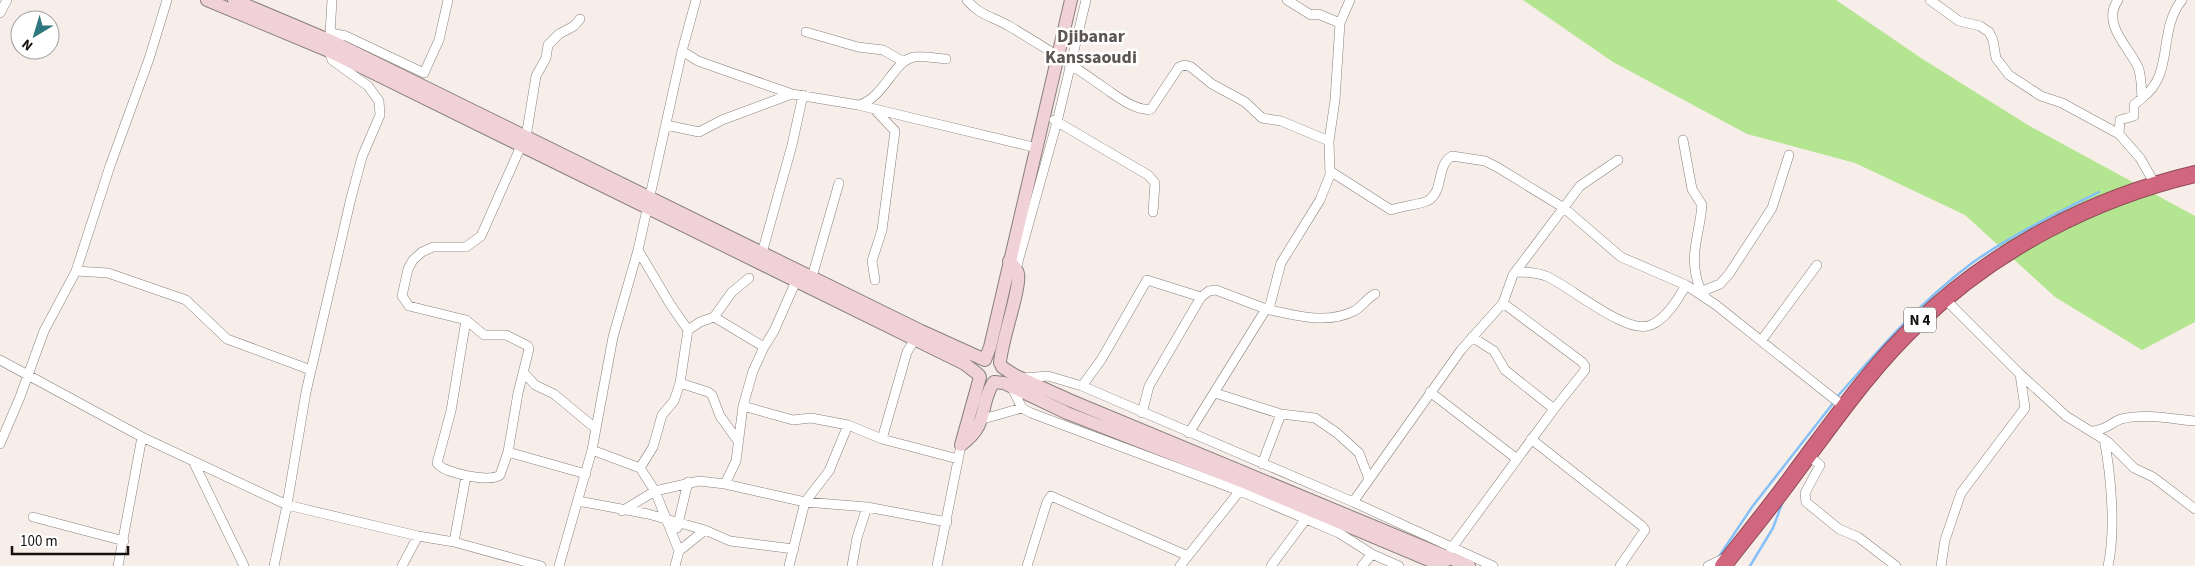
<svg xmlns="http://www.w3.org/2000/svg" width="2195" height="566" font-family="'Source Sans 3',sans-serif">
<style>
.green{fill:#b4e692}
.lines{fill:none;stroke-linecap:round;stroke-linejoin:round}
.stream{stroke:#85c0f7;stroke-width:2.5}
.street-casing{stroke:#88807b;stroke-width:10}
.secondary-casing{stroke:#88807b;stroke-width:14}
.highway-casing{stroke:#8e4957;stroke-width:18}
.street{stroke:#fff;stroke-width:9}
.secondary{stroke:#f1d1d8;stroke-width:12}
.highway{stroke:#d0677e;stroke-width:16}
.labels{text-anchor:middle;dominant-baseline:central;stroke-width:5;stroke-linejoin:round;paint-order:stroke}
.shield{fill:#fff;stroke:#5a5857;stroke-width:1}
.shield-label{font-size:15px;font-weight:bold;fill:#14110f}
.neighbourhood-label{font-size:18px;font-weight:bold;fill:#5d5551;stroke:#fff}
</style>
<rect width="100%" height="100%" fill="#f8eee9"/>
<path class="green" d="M1523,0H1836L1921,58L2028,125L2195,216V322L2142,350L2055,297L1965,215L1855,163L1747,134L1613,62Z"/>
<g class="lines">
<path class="stream" d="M1837,397C1879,349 1921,301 1972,263C2012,235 2055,214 2099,192
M1718,558L1752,507L1834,402
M1750,566L1773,528L1783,501"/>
<g class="street-casing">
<path id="street" d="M967,0C980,16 992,16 1009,26C1043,46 1077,68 1109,91C1119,98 1138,112 1151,109L1179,67L1185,65L1191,67L1212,84L1245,102L1262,118L1281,121L1329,141
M1287,0L1311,15L1318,14L1340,23
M1930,0L1959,21L1980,26L1989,32L1993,40L1996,58L2009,75L2041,96L2062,103L2119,134L2140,158L2155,184
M2118,0C2101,24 2129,47 2138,67C2142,77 2141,88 2142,98L2134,105V116L2120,120L2119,134
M0,13L7,0
M806,32L858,47L883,50L904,62
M331,33L346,36L424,73L439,40L448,0
M682,51L698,61L792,94L858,105L1037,148
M2142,98C2175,74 2157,31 2182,0
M859,105C884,98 894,60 914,57C924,56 935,58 946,59
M1054,120L1148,175L1155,183L1153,212
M666,125L699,132L722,120L792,94
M526,137L536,76L546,58L548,45L559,34L574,26L580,19
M1683,140L1692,189L1702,205C1699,240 1687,256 1701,292
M1330,171L1391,210C1400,206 1425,204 1429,200C1444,190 1436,165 1452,156L1485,161L1497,167L1564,208L1621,257L1686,285L1716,305L1843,406
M638,250L670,304L688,330
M762,253L792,145L803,95
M1016,269L1057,122L1086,0
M76,271L108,273L186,300L227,339L311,370
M1516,272C1526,272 1535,272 1546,276C1570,286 1627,336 1651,325C1667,318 1678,299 1686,285
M812,277L839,183
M875,280L872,261L882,230L895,131L876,111
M1698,293L1720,284L1729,274L1772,208L1789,155
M1945,299L2020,374L2066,416L2108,442L2134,468L2153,477L2195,509
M714,317L764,347
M466,320L451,411L437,463C443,473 490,483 500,475L508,452L518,393L529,349L528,346L506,335H484L466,320L409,306L402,296L408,269L413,260L422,252L433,247H466L481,236L521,146
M1472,337L1494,351L1505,370L1554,409
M1761,341L1817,265
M0,360L142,437L287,505L418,536L454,542L541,566
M525,374L535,385L554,394L595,428
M1023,378L1048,376L1082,386L1353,502L1493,566
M680,383L708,392L712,395L720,416L738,441
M1082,386L1101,360L1147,280L1201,297L1209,291L1216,290L1266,309L1270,305L1281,263L1320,200L1330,175L1329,141L1335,100L1340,23L1350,0
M1012,388L1022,408L1031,413L1240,491L1339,533L1372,554L1399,566
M1430,392L1517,459
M1215,393L1281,414L1262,464
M743,406L793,420L811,418L848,425L882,439L958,459
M1142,413L1149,386L1201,297
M1281,414L1315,418L1337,433L1359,453L1369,479
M983,419L1022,408
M2093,431C2108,429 2110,423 2121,419C2144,413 2172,419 2195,421
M1189,433L1266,309C1295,315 1326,325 1354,311C1362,307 1367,298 1375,294
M882,439L907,352L917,336
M1531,439L1642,526L1645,530L1620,566
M2104,439C2111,474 2116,531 2108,566
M0,444L20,397L44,331L76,271L110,166L149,59L167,0
M592,450L640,468L655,491L679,551
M508,452L586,474
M1808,455L1820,465L1805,493L1806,502L1839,529L1858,537L1896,566
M193,461L244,566
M640,468L653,447L662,415L674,401L680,383L688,330L700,322L714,317L732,292L749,278
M725,484L736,461L743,406L753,371L764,347L774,331L796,281
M578,501L648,514L705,530L730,541L794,549
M1353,502L1461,350L1503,303L1513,275L1580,186L1618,160
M622,511L655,491L699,481L725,484L805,502L867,507L947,522
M33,517L124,541
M677,528L688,482
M454,542L466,476
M1451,549L1554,409L1585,370V366L1582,362L1503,303
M118,566L142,437
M274,566L287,505L306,392L351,198L362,157L380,115L379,101L368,86L332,60L329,51L332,0
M402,566L418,536
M559,566L592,450L613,337L638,250L682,51L696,0
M675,566L679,551L705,530
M789,566L805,502L829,471L848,425
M852,566L857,538L867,507
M937,566L961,445
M1027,566L1047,502L1051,496L1188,556
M1180,566L1242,488
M1271,566L1306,519
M1362,566L1372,554
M1708,566L1727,557
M1941,566L1945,540L1961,493L2025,408L2020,374"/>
</g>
<g class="secondary-casing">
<path id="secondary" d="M207,0L329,51L965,364L979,375
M234,0L331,41L921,331L985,360L990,347L1071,0
M1000,363C1001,342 1021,288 1018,274C1017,268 1013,265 1009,261
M1002,367L1016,376L1069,400L1469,566
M994,382L1004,383L1067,413L1246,483L1443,566
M961,445C990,423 978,409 993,383
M961,445L980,377"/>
</g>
<g class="highway-casing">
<path id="highway" d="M1723,566C1747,535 1772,505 1795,473C1834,421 1871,367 1919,322C1995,249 2093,198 2195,174"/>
</g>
<use href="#street" class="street"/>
<use href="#secondary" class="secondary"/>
<use href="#highway" class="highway"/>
</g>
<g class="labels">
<rect class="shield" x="1904" y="307.5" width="32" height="25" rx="4"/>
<g class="shield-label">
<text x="1920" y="320">N 4</text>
</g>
<g class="neighbourhood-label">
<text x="1091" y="36">Djibanar<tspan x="1091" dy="21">Kanssaoudi</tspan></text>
</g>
</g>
<g transform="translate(35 35) rotate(218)"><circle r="24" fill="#ffffff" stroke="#a1a09f"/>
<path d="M0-4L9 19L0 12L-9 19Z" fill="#2f777f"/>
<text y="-8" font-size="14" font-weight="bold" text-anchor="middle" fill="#14110f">N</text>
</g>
<path d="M12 546v8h116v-8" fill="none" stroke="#14110f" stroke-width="2.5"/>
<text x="20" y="546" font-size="15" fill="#14110f" stroke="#ffffff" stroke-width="4" paint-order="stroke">100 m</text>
</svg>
